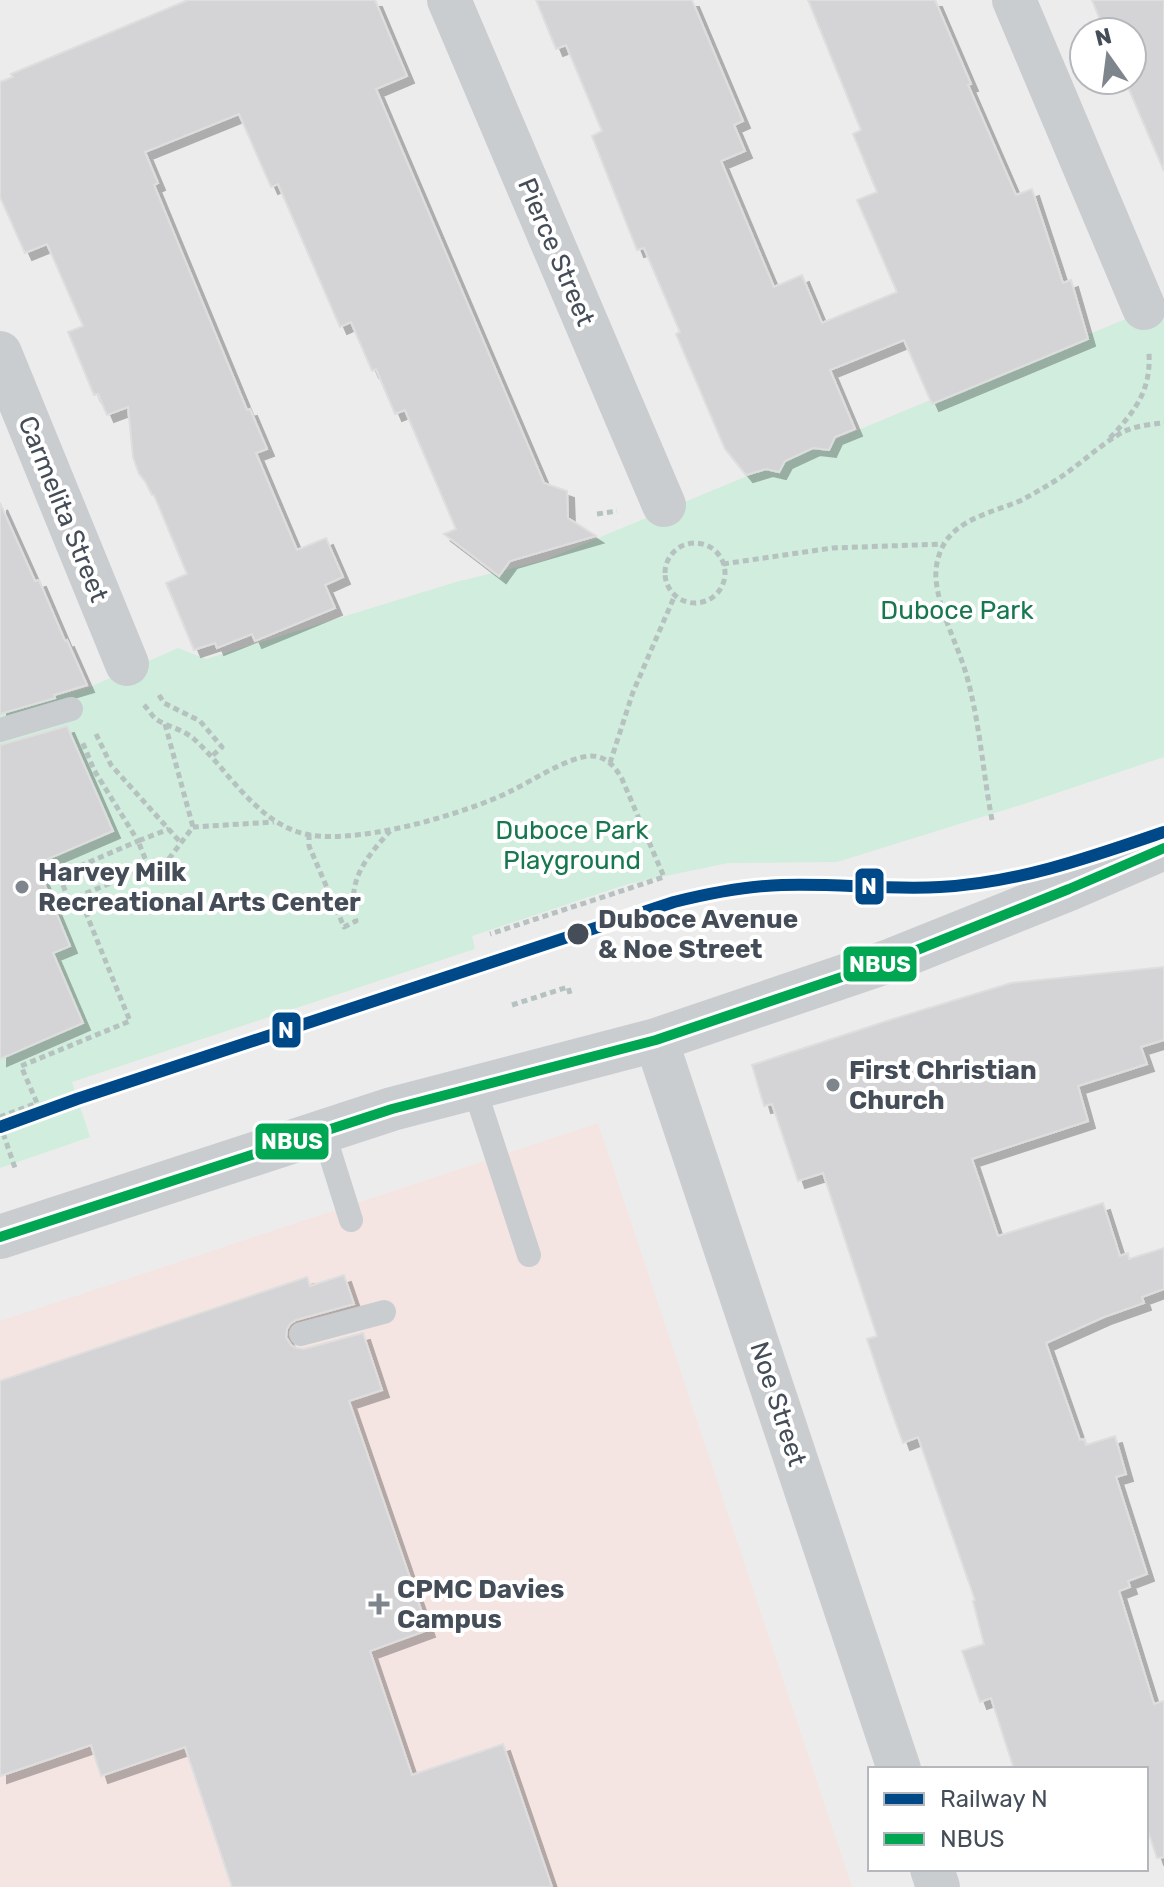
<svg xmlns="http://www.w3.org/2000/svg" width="1164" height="1887" font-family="Rubik,sans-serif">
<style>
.medical{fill:#f4e5e2}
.green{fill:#d0eddd}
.building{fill:#d4d4d6;stroke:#dededf;stroke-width:2;filter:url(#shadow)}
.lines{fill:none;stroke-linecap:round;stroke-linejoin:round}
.path{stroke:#b6c2c0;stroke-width:5;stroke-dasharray:6 4;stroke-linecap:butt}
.service{stroke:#cacdd0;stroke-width:24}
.minor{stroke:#cacdd0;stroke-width:44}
.bus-1-casing{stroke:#fff;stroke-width:16}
.bus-1{stroke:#00a651;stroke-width:10}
.rail-1-casing{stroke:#fff;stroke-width:18}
.rail-1{stroke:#004988;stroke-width:12}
.poi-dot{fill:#7f858c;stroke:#fff;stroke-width:3}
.stop-dot{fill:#444d58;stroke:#fff;stroke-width:3}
.labels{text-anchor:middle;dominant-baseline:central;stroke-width:8;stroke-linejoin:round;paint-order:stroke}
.street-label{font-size:26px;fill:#444d58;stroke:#fff}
.park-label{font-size:26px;fill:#17784f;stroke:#fff}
.poi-label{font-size:26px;font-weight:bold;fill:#444d58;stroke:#fff;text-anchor:start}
.stop-label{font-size:26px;font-weight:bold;fill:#444d58;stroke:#fff;text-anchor:start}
.line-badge{stroke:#fff;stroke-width:3}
.badge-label{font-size:22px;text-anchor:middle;font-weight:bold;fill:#fff}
</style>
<defs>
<filter id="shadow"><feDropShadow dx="7" dy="7" stdDeviation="0" flood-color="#0004"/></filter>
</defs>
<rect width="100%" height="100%" fill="#edecec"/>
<path class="medical" d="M598,1123L852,1887H0V1321Z"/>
<path class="green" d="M1164,303V757L1024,804L837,862L728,863L628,884L472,936L475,949L72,1082L90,1137L0,1168V712L90,687L178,648L206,659L456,582L545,560Z"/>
<path class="building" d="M188,0H375L407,76L376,89L544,483L567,491L568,518L596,536L510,561L499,576L444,534L456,529L405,410L395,414L376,369L372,371L351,322L340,327L278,184L271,187L239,114L145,152L158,183L154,185L247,410L250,409L267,449L256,453L297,550L326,538L343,577L325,585L335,608L255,641L252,634L217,648L215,643L194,650L166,583L187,574L154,495H152L145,481L139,474L133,457L128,407L107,415L98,394L94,395L68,332L83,326L47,244L25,253L0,197V82L13,77L11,74Z
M536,0H692L743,121L734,125L745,151L721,161L774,287L802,275L822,323L897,292L857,200L877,192L853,134L861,130L808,0H935L971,84L968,85L1016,195L1032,189L1063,283L1071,280L1088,339L932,404L904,340L830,370L855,429L835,437L829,450L813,448L785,461L779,472L766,469L746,475L725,449L676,334L680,332L644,248L637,250L592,136L602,131L566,45L556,49Z
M1092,0H1164V171L1125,80H1132V32H1105Z
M0,503L35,581L39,580L65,641L67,640L87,685L54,695L55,698L0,714Z
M67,726L113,831L36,864L70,946L53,953L83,1023L0,1059V745Z
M1164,967V1040L1141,1047L1147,1064L1078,1086L1088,1121L972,1159L998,1236L1103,1203L1120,1256L1128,1253L1129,1259L1164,1248V1289L1142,1297L1144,1303L1104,1317L1046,1343L1080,1440L1084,1439L1086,1445L1115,1436L1126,1474L1116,1477L1147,1574L1128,1581L1130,1587L1119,1591L1154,1704L1164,1701V1857L1157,1858L1146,1825V1769H1014L991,1698L980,1702L962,1651L984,1644L973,1601L975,1600L918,1437L903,1443L884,1390L867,1339L877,1336L823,1173L798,1181L772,1104L764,1106L752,1065L893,1019L1011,983Z
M344,1275L354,1304L296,1320L290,1324L287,1329L286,1337L291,1345L296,1348L304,1349L363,1333L382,1390L349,1401L428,1630L370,1651L412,1775L503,1744L552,1887H232L185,1747L101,1776L91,1745L0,1776V1381L307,1277L310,1286Z"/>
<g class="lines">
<path class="path" d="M1110,438C1135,411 1151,391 1149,353
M597,514L617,511
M665 573a30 30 0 1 1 60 0a30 30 0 1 1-60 0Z
M723,564L832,548L943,544
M159,695L164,703L200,721L222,747L211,757
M144,705C148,709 152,716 156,719C167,727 183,729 194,739C227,769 253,817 298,832C346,849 466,814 511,791C534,780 564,759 589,756C605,755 615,766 622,779L664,877L490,934
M165,724L193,827
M96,734L111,765L181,843
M610,763L633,692L675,595
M992,820C983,773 980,724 967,677C958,644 939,613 936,579C935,568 938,554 944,544C959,518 997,511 1022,500C1031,495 1040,490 1048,485C1075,470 1096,447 1123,432C1135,426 1151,424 1164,423
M309,834V846L344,927L356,921C346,881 365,859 390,831
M149,868L138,841L169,829
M43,882L138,841L94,770L82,741
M63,885L69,901
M53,906L79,896
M512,1005L568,987L571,997
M0,1117L37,1103L21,1066L130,1021L79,896L168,860L193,827L274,822
M0,1124L15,1168"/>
<path class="service" d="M0,730L71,709
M474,1087L529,1255
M323,1131L351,1220
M301,1334L384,1312"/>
<path class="minor" d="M449,0L664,505
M1014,0L1144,308
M0,353L127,664
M656,1040L899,1769
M0,1237L392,1109L656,1040L892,960L1069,889L1164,848
M932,1869L938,1887"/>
<g class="bus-1-casing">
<path id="bus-1" d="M0,1237L392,1109L656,1040L892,960L1069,889L1164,848"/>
</g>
<use href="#bus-1" class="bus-1"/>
<g class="rail-1-casing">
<path id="rail-1" d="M0,1127L77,1099L674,902C710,893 745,886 782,885C835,883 887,890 940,887C1018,883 1091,857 1164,832"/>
</g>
<use href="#rail-1" class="rail-1"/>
</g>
<g class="poi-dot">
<circle cx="22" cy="887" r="8"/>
<circle cx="833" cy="1085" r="8"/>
<path d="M375 1592h8v8h8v8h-8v8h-8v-8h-8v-8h8z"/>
</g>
<circle class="stop-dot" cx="578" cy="934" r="12"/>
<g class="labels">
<g class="street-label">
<text transform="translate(556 252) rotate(67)">Pierce Street</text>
<text transform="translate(63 509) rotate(68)">Carmelita Street</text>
<text transform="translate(778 1404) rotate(72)">Noe Street</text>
</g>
<g class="park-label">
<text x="957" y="610">Duboce Park</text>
<text x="572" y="830">Duboce Park<tspan x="572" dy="30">Playground</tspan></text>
</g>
<g class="poi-label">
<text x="38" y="872">Harvey Milk<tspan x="38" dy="30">Recreational Arts Center</tspan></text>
<text x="849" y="1070">First Christian<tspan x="849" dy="30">Church</tspan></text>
<text x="397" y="1589">CPMC Davies<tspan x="397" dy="30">Campus</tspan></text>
</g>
<g class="stop-label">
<text x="598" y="919">Duboce Avenue<tspan x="598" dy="30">&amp; Noe Street</tspan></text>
</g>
</g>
<g class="line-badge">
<rect x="854" y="867" width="31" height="39" rx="8" fill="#004988"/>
<rect x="842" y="945" width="76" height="38" rx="8" fill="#00a651"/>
<rect x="271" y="1011" width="31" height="38" rx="8" fill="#004988"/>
<rect x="254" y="1122" width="76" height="39" rx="8" fill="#00a651"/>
</g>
<g class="badge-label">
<text x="869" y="894">N</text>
<text x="880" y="972">NBUS</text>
<text x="286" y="1038">N</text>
<text x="292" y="1149">NBUS</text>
</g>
<rect x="868" y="1767" width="280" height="104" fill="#ffffff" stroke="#b4b8bc" stroke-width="2"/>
<rect x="884" y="1793" width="40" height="12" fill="#004988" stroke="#b4b8bc" stroke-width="2"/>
<text x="940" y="1807" font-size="24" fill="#444d58">Railway N</text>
<rect x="884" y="1833" width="40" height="12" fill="#00a651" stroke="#b4b8bc" stroke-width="2"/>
<text x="940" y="1847" font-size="24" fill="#444d58">NBUS</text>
<g transform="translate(1108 56) rotate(346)"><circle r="38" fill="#ffffff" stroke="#b4b8bc" stroke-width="2"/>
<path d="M0-6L14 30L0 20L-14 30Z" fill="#7f858c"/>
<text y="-12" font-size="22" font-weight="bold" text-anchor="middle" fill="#444d58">N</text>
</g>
</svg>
